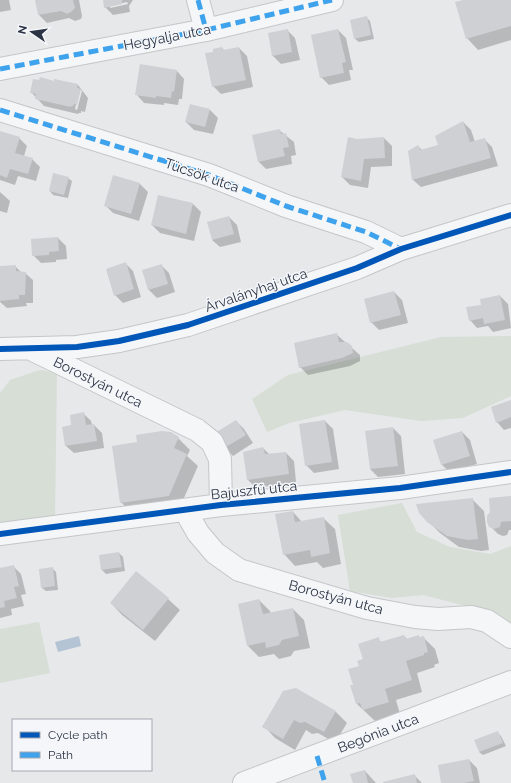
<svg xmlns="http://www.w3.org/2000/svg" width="511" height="783" font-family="Raleway,sans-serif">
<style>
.green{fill:#d6ded6}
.water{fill:#b4c4d5}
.shadow{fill:#0003;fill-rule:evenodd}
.building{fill:#ced0d3}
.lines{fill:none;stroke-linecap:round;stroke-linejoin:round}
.minor-casing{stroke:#c4c6c8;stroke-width:24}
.minor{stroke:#f5f6f7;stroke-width:22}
.quiet{stroke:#3ea3ec;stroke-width:5;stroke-dasharray:10 5;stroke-linecap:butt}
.cycleway-casing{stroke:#f4f6f9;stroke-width:8}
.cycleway{stroke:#0057b8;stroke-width:6}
.labels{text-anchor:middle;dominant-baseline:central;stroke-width:3;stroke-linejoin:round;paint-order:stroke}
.street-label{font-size:14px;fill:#2b3445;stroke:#f4f6f9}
</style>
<rect width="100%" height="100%" fill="#e6e8ea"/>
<path class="green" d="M511,336V396L463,418L421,421L345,410L289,423L267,432L252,399L288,375L441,337Z
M40,370L57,373L55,518L0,522V393L10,380Z
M402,503L417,532L450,547L490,554L511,546V626L490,612L423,595L392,598L350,591L338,515Z
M39,622L50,673L0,683V629Z"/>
<path class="water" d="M79,636L81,646L58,652L55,642Z"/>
<path class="shadow" d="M0,0H9L11,10L0,12Z
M36,0H79L82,16L81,19L75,21L69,18L47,23L39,15Z
M104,0H133L129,6L130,12L113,15L105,7ZM127,2L128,4L110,8V6Z
M466,0H511V40L478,50L467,38Z
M366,17L370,21L374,39L359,42L355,39Z
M287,30L295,38L300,60L281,64L273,56L269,34Z
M338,30L346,38L353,70H349L351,80L329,85L321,77Z
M222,48L225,51L239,48L247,56L253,87L221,94L213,86L214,53Z
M177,71L184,79L182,99H179L178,105L164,103V105L144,103L137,95Z
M78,85L88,98L85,112L81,111V113H79L78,114L44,106L31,92ZM80,89L82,91L77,110L75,109Z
M210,110L218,118L213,134L194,130L186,122Z
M463,122L471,130L475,142L484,139L492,147L498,166L421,187L413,180L418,146L423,151L439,146Z
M279,130L294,142L296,155L291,156L292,164L266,169L258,161Z
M0,132L19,138L27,146L24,156L32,159L40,167L36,181L18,176L15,185L0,180Z
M384,138L392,146V166L371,167L368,188L350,185L342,177L357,140Z
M114,176L140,184L148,192L139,221L113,213L105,205Z
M68,178L72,181L68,198L53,195L50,191Z
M0,192L10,201L7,213L0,211Z
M193,204L201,212L194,241L160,233L152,225Z
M229,217L237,225L241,242L220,247L212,240Z
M58,238L66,246L67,259L56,260V262L41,263L33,255Z
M125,263L133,271L141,297L123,303L115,295Z
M161,265L169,273L175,292L157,298L149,290L143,271Z
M15,266L22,273H25L33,280V303H26L27,306L7,308L0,302V267Z
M394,292L402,300L408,323L379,330L371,322Z
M500,296L508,304L511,328L493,332L488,326L477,328L470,320L482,305Z
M336,334L360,355V361L350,366L308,375L300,367Z
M511,401V428L504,430L497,422Z
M83,413L91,421L92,425H94L102,433L104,448L74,453L66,446L73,426Z
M236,421L244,429L253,443L233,456L225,448Z
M325,421L333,429L339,469L314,473L306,465Z
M393,428L401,436L405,474L378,477L370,469Z
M462,432L470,440L477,464L450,472L442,465Z
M178,438L190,450L187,456L198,466L180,507L132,514L121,502Z
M263,448L270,455L286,453L294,461L296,482L256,488L248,480Z
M511,497V530H509L507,535L503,536L498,534L490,526Z
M472,499L484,511L489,550L481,551L459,547L440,533L428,521Z
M293,512L302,522L323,518L335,529L341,564L323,568L317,562L295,566L284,554Z
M119,553L123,557L125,571L106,574L102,570L100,556Z
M13,566L21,574L26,594L21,595L24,606L11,609L12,615L0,618V567L1,569Z
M52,568L56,572L58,590L46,591L42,588Z
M168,599L180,610L155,641L122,615L111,603Z
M259,600L270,611L271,614L293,609L304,620L310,648L294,651L291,656L279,659L274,654L259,657L248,646Z
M404,636L408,640L423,637L435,649L439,663L434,665L435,667L417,673L422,692L396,700L400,714L375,721L357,704L352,686L354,685L360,666L378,639L382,643Z
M296,689L336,712L347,723L335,743L318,733L312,734L306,730L295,750L275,738L264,726Z
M497,732L501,736L506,746L483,755L479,752Z
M469,760L477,768L480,783H442Z
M365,771L376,783H354Z
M415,776L422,783H385Z"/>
<path class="building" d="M35,0H73L75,8L71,12L67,14L61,11L38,15Z
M103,0H122V4L104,8Z
M463,0H511V26L466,39L455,2Z
M367,16L371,35L354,39L350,20Z
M288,29L292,52L272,56L268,33Z
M338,29L346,62L342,63L344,73L320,78L311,35Z
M222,47L223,50L239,47L246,80L212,87L205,53L213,52V49Z
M140,64L177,70L174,92L172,91L171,98L156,96V98L135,95Z
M40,77L54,81V79L78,84L77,88L81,89L77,105L74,104L73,106H71V107L35,99L36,94L30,93L33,79L39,80Z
M190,104L210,109L205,127L185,122Z
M463,121L470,142L485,138L491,158L412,180L408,151L418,145L420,150L438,145L435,136Z
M280,129L281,134L286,133L289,147L283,148L285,156L258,162L252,135Z
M0,131L20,137L15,153L33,158L28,174L10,169L7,178L0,175Z
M348,137L357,139L384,137L385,158L364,159L361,181L341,177Z
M53,173L69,177L64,195L49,191Z
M113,175L140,183L131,214L104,206Z
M158,195L193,203L186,234L151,225Z
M229,216L234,234L212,240L207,222Z
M58,237L59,251L49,252V255L32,256L31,239Z
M126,262L134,289L114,296L106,269Z
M162,264L168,284L148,290L142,270Z
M16,265V271L26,272L25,295H19V299L0,301V266Z
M394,291L401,315L370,323L364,299Z
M500,295L505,320L484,324L483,318L469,321L466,307L481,305L480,299Z
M337,333L339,342H347L352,346L353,353L342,358L299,368L294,343Z
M511,400V417L496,423L491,407Z
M84,412L86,425L94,424L97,441L65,446L62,427L71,425L70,415Z
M236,420L246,435L224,448L215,433Z
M325,420L332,462L305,466L299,424Z
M393,427L398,466L370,469L365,431Z
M162,431L171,432L179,437L174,448L187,454L169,496L120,503L112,446L137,442L136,435Z
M462,431L470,456L441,465L433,440Z
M263,447L265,454L286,452L289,474L247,480L243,452Z
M511,496V521L501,522L500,527L494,529L489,527L487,522V516L490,512L489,498Z
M473,498L478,539L468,540L447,536L427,522L419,513L416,504Z
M293,511L295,522L324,517L330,553L311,557L310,550L283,555L275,514Z
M119,552L122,567L101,570L99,555Z
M14,565L19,586L14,587L17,598L4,601L5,607L0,608V568Z
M53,567L55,586L41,588L39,569Z
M136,571L169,598L143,630L110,603Z
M259,599L263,614L293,608L299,636L282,640L279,645L266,648L265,642L247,646L238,604Z
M404,635L406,639L419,635V637L424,636L428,652L424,653V655L406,661L412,680L385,689L389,702L363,710L360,703L356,704L350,685H353L348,669L359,666L357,661L363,659L358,644L379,637L380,642Z
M296,688L336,711L324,732L305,722L300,723L294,720L283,739L262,727L283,691Z
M498,731L503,743L479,752L474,740Z
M469,759L474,781L464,783H441L438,765Z
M365,770L368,783H353L350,774Z
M415,774L417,783H383V782Z"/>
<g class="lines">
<g class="minor-casing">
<path id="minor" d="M198,0L206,30
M0,69L206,30L332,0
M0,110L209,175L286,206L366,232L401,249
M0,349L77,347L119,341L188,325L357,268L401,249L511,215
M33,350L197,430L212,442L220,459L221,505
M185,510L198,533L215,553L239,570L367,608L415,617L438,619L471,617L487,621L511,637
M0,534L221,505L400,488L511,472
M244,783L511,682"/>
</g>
<use href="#minor" class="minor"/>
<path class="quiet" d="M198,0L206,30
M0,69L206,30L332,0
M0,110L209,175L286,206L366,232L401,249
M317,756L325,783"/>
<g class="cycleway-casing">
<path id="cycleway" d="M0,349L77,347L119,341L188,325L357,268L401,249L511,215
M0,534L221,505L400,488L511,472"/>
</g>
<use href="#cycleway" class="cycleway"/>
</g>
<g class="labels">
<g class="street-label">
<text transform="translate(167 37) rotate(-11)">Hegyalja utca</text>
<text transform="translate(202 175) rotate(19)">Tücsök utca</text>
<text transform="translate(256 290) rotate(-19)">Árvalányhaj utca</text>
<text transform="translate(98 382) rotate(26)">Borostyán utca</text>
<text transform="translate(254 490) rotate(-6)">Bajuszfű utca</text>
<text transform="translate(336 597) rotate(15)">Borostyán utca</text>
<text transform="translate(378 733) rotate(-21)">Begónia utca</text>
</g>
</g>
<rect x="12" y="719" width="140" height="52" fill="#f4f6f9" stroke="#a4a8b1"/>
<rect x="20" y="732" width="20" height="6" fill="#0057b8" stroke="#a4a8b1"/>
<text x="48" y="739" font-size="12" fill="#2b3445">Cycle path</text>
<rect x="20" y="752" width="20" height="6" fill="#3ea3ec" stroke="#a4a8b1"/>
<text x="48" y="759" font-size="12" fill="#2b3445">Path</text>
<g transform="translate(32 32) rotate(283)" stroke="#f4f6f9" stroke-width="3" paint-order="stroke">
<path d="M0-3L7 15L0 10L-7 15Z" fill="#2b3445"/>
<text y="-6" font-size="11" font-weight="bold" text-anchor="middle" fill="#2b3445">N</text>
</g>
</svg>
